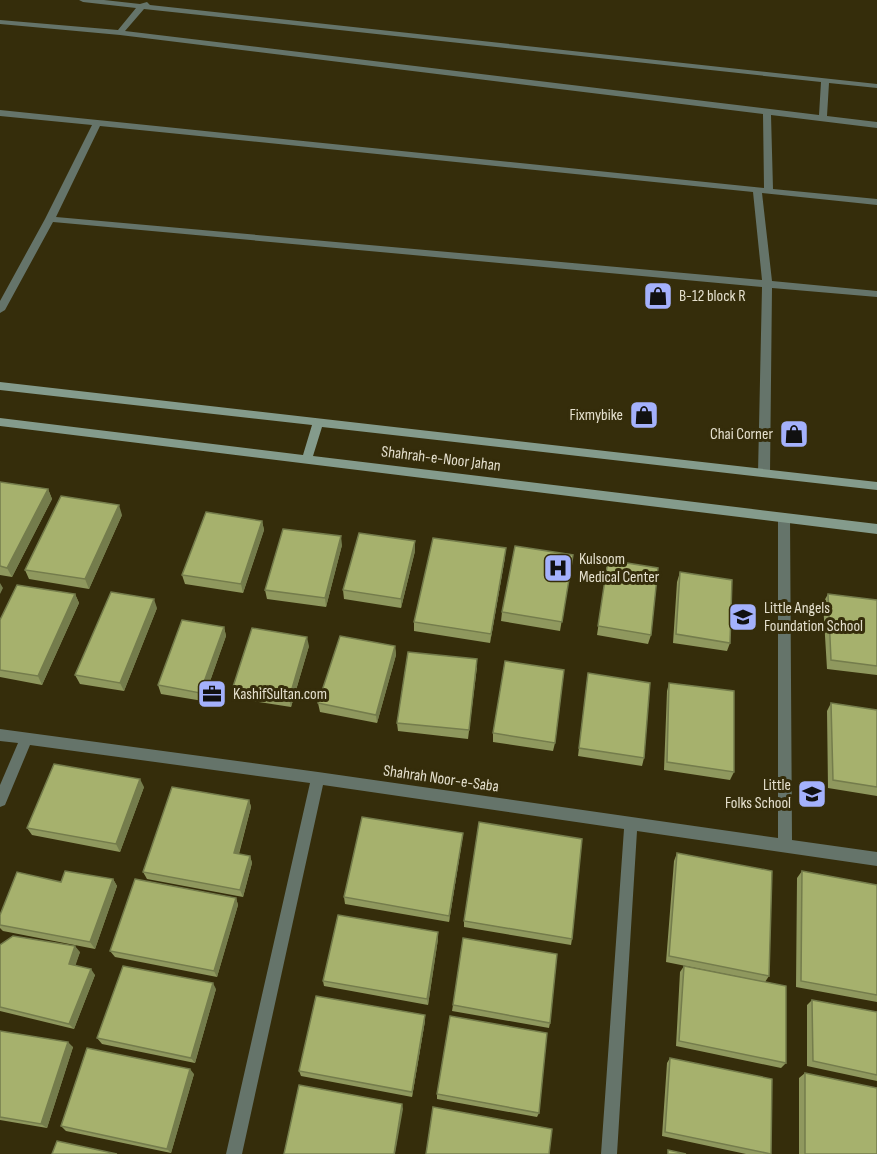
<svg xmlns="http://www.w3.org/2000/svg" width="877" height="1154" font-family="'Sofia Sans Condensed',sans-serif">
<style>
.lines{fill:none;stroke-linecap:round;stroke-linejoin:round}
.street{fill:#65746a;fill-rule:evenodd}
.secondary{fill:#849b8c;fill-rule:evenodd}
.wall{fill:#8f985e}
.shaded-wall{fill:#747c4c}
.building{fill:#a6b16d;stroke:#747c4c;stroke-width:1.5}
.labels{text-anchor:middle;dominant-baseline:central;stroke-width:6;stroke-linejoin:round;paint-order:stroke}
.poi-label{font-size:16px;fill:#e5e0ce;stroke:#352d0b;text-anchor:start}
.street-label{font-size:16px;fill:#e5e0ce;stroke:#352d0b}
</style>
<rect width="100%" height="100%" fill="#352d0b"/>
<g class="lines">
<path class="street" d="M79,0H104L140,4L147,2L150,5L877,84V88L829,83L827,116L877,122V128L771,115L773,189L877,199V205L762,193L772,281L877,291V297L772,288L770,473L764,477L758,473L762,287L53,222L5,310L0,313V301L45,219L92,125L0,116V110L764,188L763,114L120,35L0,24V20L118,30L136,8L83,2ZM144,9L821,82L819,115L125,31ZM100,126L753,192L762,280L56,217Z
M784,513L790,517L792,840L877,852V866L637,831L617,1154H601L624,829L323,785L242,1154H226L310,783L30,745L5,805L0,807V785L18,743L0,741V729L318,772L778,838V517Z"/>
<path class="secondary" d="M0,382L877,482V490L322,427L313,456L877,524V534L0,426V418L303,455L312,425L0,390Z"/>
</g>
<path class="wall" d="M0,482L48,489L52,499L12,577L0,575Z
M122,515L89,589L29,579L25,570Z
M262,521L264,530L243,593L185,584L182,575Z
M342,545L326,607L267,599L265,590Z
M415,551L401,608L344,599L343,590Z
M573,555L560,631L501,621L502,612Z
M505,557L490,643L414,631V622Z
M608,560L651,635L648,644L597,635Z
M680,572L730,643L727,651L673,643L677,582Z
M75,594L79,603L42,685L0,677V620Z
M828,594L877,600V675L827,669L823,603Z
M157,608L124,691L80,684L75,675Z
M224,627L226,636L203,701L161,694L158,685Z
M309,646L291,707L234,698L232,690Z
M395,646L396,655L377,723L320,712L318,703Z
M477,667L468,739L398,731L397,723Z
M588,673L644,758L642,766L578,756Z
M669,683L734,772L730,780L664,770L667,691Z
M831,703L877,710V796L828,788L827,711Z
M493,733L555,743L553,751L493,742Z
M144,787L120,852L32,835L27,828Z
M249,800L251,807L239,854L250,856L252,863L243,897L147,879L143,872Z
M463,833L462,841L449,922L345,904L344,897Z
M677,853L769,976L765,982L666,962L674,861Z
M802,871L877,885V1002L796,987L797,878Z
M113,879L117,886L95,949L3,931L0,928V915L61,882Z
M236,898L238,905L217,977L115,957L110,951Z
M464,921L572,939L571,945L464,927Z
M438,939L428,1005L324,986L323,981Z
M0,945L80,952L75,965L95,975L74,1029L0,1011Z
M684,966L786,1063L781,1068L676,1046L680,972Z
M216,989L195,1063L102,1044L97,1038Z
M812,1000L877,1012V1081L807,1066V1005Z
M453,1005L550,1023L549,1028L452,1011Z
M425,1015V1021L412,1097L301,1076L299,1071Z
M0,1031L73,1047L47,1128L0,1120Z
M670,1058L771,1154H746L662,1136L667,1063Z
M805,1073L877,1154H799V1078Z
M194,1074L171,1153L66,1131L61,1126Z
M437,1094L539,1113L537,1117L437,1099Z"/>
<path class="shaded-wall" d="M48,489L52,499L12,577L7,568Z
M119,505L122,515L89,589L85,579Z
M262,521L264,530L243,593L241,584Z
M341,536L342,545L326,607L325,598Z
M415,541V551L401,608V599Z
M506,548L505,557L490,643L491,634Z
M0,583L3,588L0,594Z
M75,594L79,603L42,685L38,676Z
M154,599L157,608L124,691L120,683Z
M224,627L226,636L203,701L200,693Z
M307,637L309,646L291,707L289,699Z
M395,646L396,655L377,723L376,715Z
M140,779L144,787L120,852L116,844Z
M249,800L251,807L237,860L234,853Z
M463,833L462,841L449,922V916Z
M250,856L252,863L243,897L240,890Z
M113,879L117,886L95,949L90,942Z
M236,898L238,905L217,977L214,971Z
M438,932V939L428,1005L427,999Z
M75,946L80,952L74,970L69,964Z
M91,969L95,975L74,1029L69,1024Z
M213,983L216,989L195,1063L191,1058Z
M425,1015V1021L412,1097V1092Z
M68,1042L73,1047L47,1128L41,1124Z
M190,1069L194,1074L171,1153L167,1149Z
M402,1104L403,1109L395,1154H394Z"/>
<path class="building" d="M0,482L48,489L7,568L0,566Z
M61,496L119,505L85,579L25,570Z
M206,512L262,521L241,584L182,575Z
M283,529L341,536L325,598L265,590Z
M359,533L415,541L401,599L343,590Z
M433,538L506,548L491,634L414,622Z
M515,546L573,555L562,622L502,612Z
M608,560L658,568L651,635L598,626Z
M680,572L732,580L730,643L676,634Z
M17,585L75,594L38,676L0,670V620Z
M111,592L154,599L120,683L75,675Z
M828,594L877,600V666L831,660Z
M182,620L224,627L200,693L158,685Z
M252,628L307,637L289,699L232,690Z
M340,636L395,646L376,715L318,703Z
M408,652L477,659L469,730L397,723Z
M505,661L564,670L555,743L493,733Z
M588,673L650,683L644,758L579,748Z
M669,683L734,691V772L667,762Z
M831,703L877,710V787L833,780Z
M54,764L140,779L116,844L27,828Z
M172,787L249,800L234,853L250,856L240,890L143,872Z
M362,817L463,833L449,916L344,897Z
M479,822L582,839L572,939L464,921Z
M677,853L772,871L769,976L669,956Z
M65,871L113,879L90,942L0,925V915L17,872L61,882Z
M802,871L877,885V995L801,981Z
M135,879L236,898L214,971L110,951Z
M338,915L438,932L427,999L323,981Z
M13,936L75,946L69,964L91,969L69,1024L0,1007V945Z
M463,938L557,954L550,1023L453,1005Z
M123,966L213,983L191,1058L97,1038Z
M684,966L786,986V1063L679,1041Z
M316,996L425,1015L412,1092L299,1071Z
M812,1000L877,1012V1075L813,1061Z
M450,1016L547,1033L539,1113L437,1094Z
M0,1031L68,1042L41,1124L0,1117Z
M87,1048L190,1069L167,1149L61,1126Z
M670,1058L772,1079L771,1154L665,1132Z
M805,1073L877,1088V1154H805Z
M299,1085L402,1104L394,1154H284Z
M433,1107L552,1129L549,1154H426Z
M57,1141L117,1154H52Z
M668,1150L686,1154H668Z"/>
<defs>
<g id="shop-square" transform="scale(1.5)"><rect x="-9" y="-9" width="18" height="18" rx="4" fill="#a4b1fc" stroke="#352d0b"/><path d="M-5-2.5h2.3a2.7 3.5 0 0 1 5.4 0H5L5.5 6h-11ZM-1.5-2.5h3a1.5 2.3 0 0 0-3 0Z" fill="#111"/></g>
<g id="hospital-square" transform="scale(1.5)"><rect x="-9" y="-9" width="18" height="18" rx="4" fill="#a4b1fc" stroke="#352d0b"/><path d="M-5-5h3v3.5h4V-5h3V5h-3V1.5h-4V5h-3Z" fill="#111"/></g>
<g id="school-square" transform="scale(1.5)"><rect x="-9" y="-9" width="18" height="18" rx="4" fill="#a4b1fc" stroke="#352d0b"/><path d="M0-5L7-2L0 1L-7-2ZM-4 1L0 2.5L4 1V4Q0 6-4 4Z" fill="#111"/></g>
<g id="office-square" transform="scale(1.5)"><rect x="-9" y="-9" width="18" height="18" rx="4" fill="#a4b1fc" stroke="#352d0b"/><path d="M-6-3h4V-5.5h4V-3h4V5H-6ZM-1-4.5V-3h2v-1.5ZM-6 0V1H6V0Z" fill="#111"/></g>
</defs>
<g fill-rule="evenodd">
<use href="#shop-square" x="658" y="296"/>
<use href="#shop-square" x="644" y="415"/>
<use href="#shop-square" x="794" y="434"/>
<use href="#hospital-square" x="558" y="568"/>
<use href="#school-square" x="743" y="617"/>
<use href="#office-square" x="212" y="694"/>
<use href="#school-square" x="812" y="794"/>
</g>
<g class="labels">
<g class="poi-label">
<text x="679" y="296">B-12 block R</text>
<text x="623" y="415" text-anchor="end">Fixmybike</text>
<text x="773" y="434" text-anchor="end">Chai Corner</text>
<text x="579" y="559">Kulsoom<tspan x="579" dy="18">Medical Center</tspan></text>
<text x="764" y="608">Little Angels<tspan x="764" dy="18">Foundation School</tspan></text>
<text x="233" y="694">KashifSultan.com</text>
<text x="791" y="785" text-anchor="end">Little<tspan x="791" dy="18">Folks School</tspan></text>
</g>
<g class="street-label">
<text transform="translate(441 459) rotate(7)">Shahrah-e-Noor Jahan</text>
<text transform="translate(441 779) rotate(8)">Shahrah Noor-e-Saba</text>
</g>
</g>
</svg>
